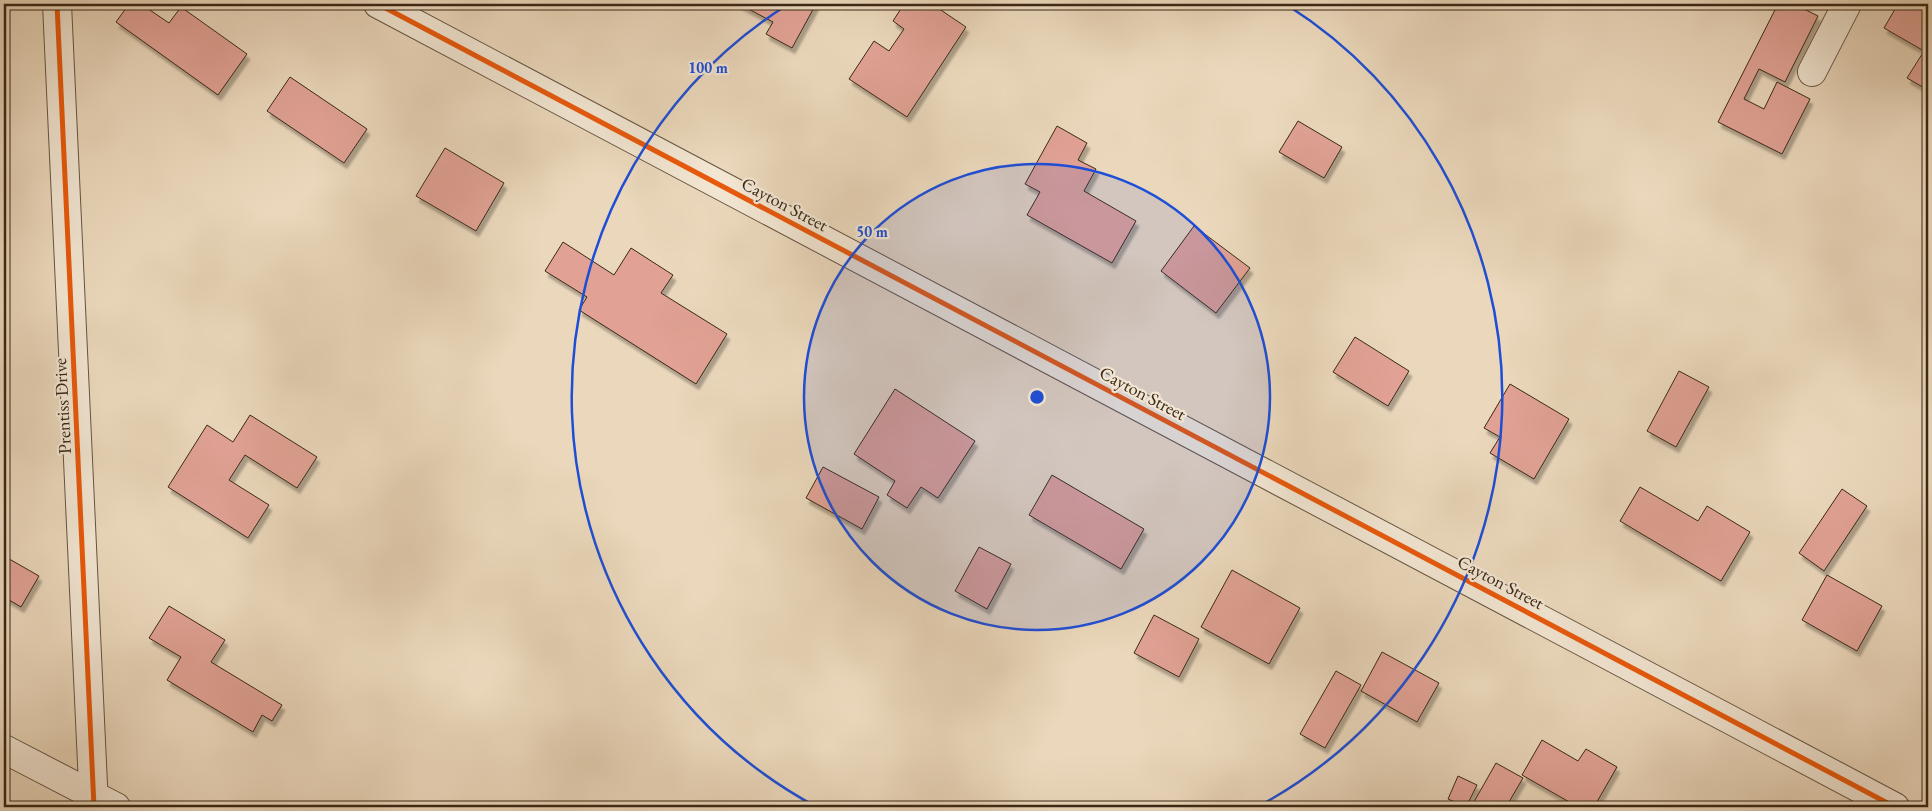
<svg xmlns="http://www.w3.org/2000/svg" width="1932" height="811" font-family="'EB Garamond',serif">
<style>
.building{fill:#e1a295;stroke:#392816;filter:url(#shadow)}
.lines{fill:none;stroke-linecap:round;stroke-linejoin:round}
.minor-casing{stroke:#665440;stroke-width:30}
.minor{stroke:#f2e6d3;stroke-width:28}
.cycleway-casing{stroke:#f2e6d3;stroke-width:8}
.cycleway{stroke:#e8590c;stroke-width:5}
.ring{fill:none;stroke:#1d4ed8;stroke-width:2.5}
.labels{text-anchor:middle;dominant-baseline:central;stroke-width:4.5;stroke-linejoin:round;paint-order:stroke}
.street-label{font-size:18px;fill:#392816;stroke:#f2e6d3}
.centre{fill:#1d4ed8;stroke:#f2e6d3;stroke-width:2.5}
.ring-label{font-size:15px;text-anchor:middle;font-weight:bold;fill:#1d4ed8;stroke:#f2e6d3;stroke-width:4.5;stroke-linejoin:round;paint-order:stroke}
</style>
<defs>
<filter id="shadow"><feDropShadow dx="3" dy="5.5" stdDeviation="1" flood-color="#0004"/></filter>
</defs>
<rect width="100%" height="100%" fill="#ebd8bc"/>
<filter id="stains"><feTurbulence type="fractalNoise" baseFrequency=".004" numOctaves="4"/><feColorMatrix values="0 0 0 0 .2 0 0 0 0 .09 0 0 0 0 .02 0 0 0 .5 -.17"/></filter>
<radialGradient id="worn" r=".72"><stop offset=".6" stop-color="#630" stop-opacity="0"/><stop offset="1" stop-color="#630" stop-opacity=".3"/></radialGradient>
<path class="building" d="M129,4H141L169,23L181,7L247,54L218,95L116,22Z
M739,4H816L792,48L766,34L773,22Z
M904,4H932L966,27L907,117L849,79L874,41L889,51L904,29L893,21Z
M1778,4H1807L1804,9L1818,16L1785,82L1759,69L1744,99L1764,109L1777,82L1810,99L1782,154L1718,122Z
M1898,4H1928V90L1907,78L1924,51L1884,28Z
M290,77L367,129L344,163L267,111Z
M1298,121L1342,147L1324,178L1279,152Z
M1057,126L1087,143L1078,160L1096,169L1084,191L1136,221L1112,263L1027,215L1040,192L1025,184Z
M445,148L504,183L476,231L416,196Z
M1194,226L1250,268L1216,313L1161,271Z
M563,242L614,275L631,248L673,275L661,293L727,334L696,384L579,310L587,297L545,271Z
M1355,337L1409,371L1388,406L1333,372Z
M1679,371L1709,387L1676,447L1647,431Z
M1510,384L1569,419L1534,479L1490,453L1500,437L1484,428Z
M895,389L975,441L938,498L921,487L907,508L887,495L895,481L854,454Z
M250,415L317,457L297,488L245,455L229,480L269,505L248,538L168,487L207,425L233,442Z
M823,467L879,497L862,529L806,498Z
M1052,475L1144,529L1121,569L1029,515Z
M1640,487L1698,521L1707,506L1750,532L1721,581L1620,521Z
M1842,489L1867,506L1824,571L1799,553Z
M979,547L1011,564L987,609L955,591Z
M4,556L39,576L21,607L4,597Z
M1232,570L1300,608L1269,664L1201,627Z
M1827,575L1882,606L1857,651L1802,620Z
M169,606L225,640L211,662L282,705L272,721L262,715L253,732L167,680L181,657L149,638Z
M1154,615L1199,639L1179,677L1134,653Z
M1382,652L1439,683L1417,722L1361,691Z
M1336,671L1361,685L1325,748L1300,734Z
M1542,740L1578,761L1586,749L1617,767L1594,807H1578L1522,775Z
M1496,763L1523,778L1506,807H1471Z
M1458,776L1477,785L1466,807L1448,799Z"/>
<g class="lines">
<g class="minor-casing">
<path id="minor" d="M57,4L94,807
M378,4L1895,807
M1812,72L1847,4
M4,749L116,807"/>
</g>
<use href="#minor" class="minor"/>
<g class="cycleway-casing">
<path id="cycleway" d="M57,4L94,807
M378,4L1895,807"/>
</g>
<use href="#cycleway" class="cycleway"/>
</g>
<circle cx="1037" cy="397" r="233" fill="#1d4ed8" fill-opacity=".12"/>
<g class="ring">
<circle cx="1037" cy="397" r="233"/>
<path d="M815 806A465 465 0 0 1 787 5M1287 5A465 465 0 0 1 1259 806"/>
</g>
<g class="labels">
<g class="street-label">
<text transform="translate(785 204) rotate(28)">Cayton Street</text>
<text transform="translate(1143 393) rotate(28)">Cayton Street</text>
<text transform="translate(62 406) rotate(-93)">Prentiss Drive</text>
<text transform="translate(1501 582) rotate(28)">Cayton Street</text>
</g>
</g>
<circle cx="1037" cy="397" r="8" class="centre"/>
<g class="ring-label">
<text x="708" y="73">100 m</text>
<text x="872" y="237">50 m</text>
</g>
<rect width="1932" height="811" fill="none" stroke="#ebd8bc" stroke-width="20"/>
<rect x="5" y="5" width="1922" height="801" fill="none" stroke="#392816" stroke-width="2.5"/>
<rect x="10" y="10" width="1912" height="791" fill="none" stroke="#392816"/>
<rect width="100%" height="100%" filter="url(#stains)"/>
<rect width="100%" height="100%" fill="url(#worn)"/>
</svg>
